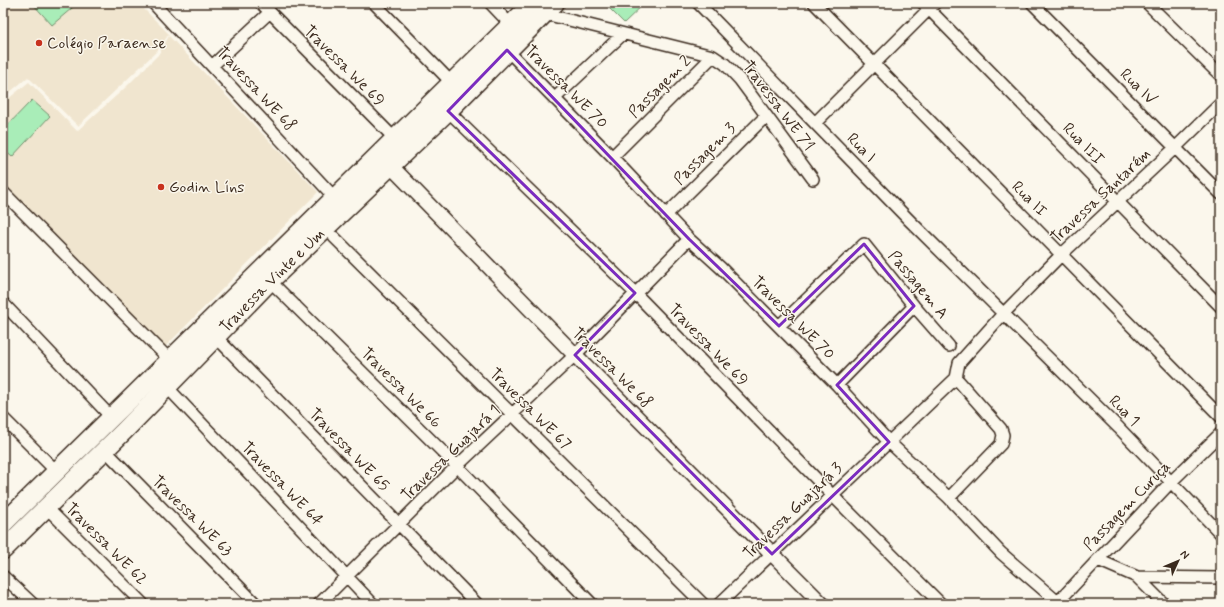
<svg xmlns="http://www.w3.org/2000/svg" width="1224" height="607" font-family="Mynerve,sans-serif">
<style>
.built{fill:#f0e5cf}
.green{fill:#a9edb8;stroke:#728c6b}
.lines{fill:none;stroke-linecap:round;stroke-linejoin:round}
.minor-casing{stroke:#3b2a1e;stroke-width:14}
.tertiary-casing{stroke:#3b2a1e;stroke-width:17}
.primary-casing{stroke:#3b2a1e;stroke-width:21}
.minor{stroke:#fbf7ec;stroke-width:11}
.tertiary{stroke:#fbf7ec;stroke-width:14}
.primary{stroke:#fbf7ec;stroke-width:18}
.marked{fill:none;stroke:#7b2cbf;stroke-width:3;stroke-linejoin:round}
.poi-dot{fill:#c8321e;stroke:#fbf7ec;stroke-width:1.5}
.labels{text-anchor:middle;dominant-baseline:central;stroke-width:3;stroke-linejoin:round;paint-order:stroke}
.poi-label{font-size:16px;fill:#3b2a1e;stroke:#fbf7ec;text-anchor:start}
.street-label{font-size:16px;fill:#3b2a1e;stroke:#fbf7ec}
</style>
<rect width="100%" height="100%" fill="#fbf7ec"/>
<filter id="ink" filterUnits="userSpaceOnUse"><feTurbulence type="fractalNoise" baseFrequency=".025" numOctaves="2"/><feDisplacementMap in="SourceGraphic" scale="8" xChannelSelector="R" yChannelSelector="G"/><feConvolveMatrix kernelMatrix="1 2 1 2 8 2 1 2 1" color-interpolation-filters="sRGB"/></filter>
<g filter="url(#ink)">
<path class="built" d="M10,3H138L169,34L157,51L78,126L28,77L3,98V10Z
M169,36L318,192L164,348L3,182V103L29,82L77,131L126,87L158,55Z"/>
<path class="green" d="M32,3H78L52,25Z
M604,3H645L624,23Z
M32,100L50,116L12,157L3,149V130Z"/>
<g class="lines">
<g class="minor-casing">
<path id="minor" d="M153,3L335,198
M261,3L398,142
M374,3L452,83
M490,3L511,25
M698,3L910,221L1119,428L1221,534
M814,3L1221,417
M923,3L1221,307
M1032,3L1221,194
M1147,3L1221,76
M541,13L713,56L725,64L740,80L813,179
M507,50L612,157L689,239L721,268L837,385L889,442L949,498L1001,553L1060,604
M212,66L270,12
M554,99L623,34
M448,111L635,293L833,496L941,604
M815,123L935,3
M612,157L713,56
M3,192L170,360
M666,215L766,116
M334,237L703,604
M270,281L457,466L592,604
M3,303L111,417
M779,326L864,244L914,306L949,346
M215,336L477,604
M837,385L914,306
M167,387L373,604
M3,418L56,471
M105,450L256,604
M949,498L1001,444L1003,435L1001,429L956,378
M46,507L143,604
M1098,560L1137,577L1221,578
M3,576L33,604
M1137,577L1164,604
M1058,602L1171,482L1221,433
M319,604L457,466L575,355L689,239
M719,604L956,378L959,363L1003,314L1062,254L1176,147L1221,103"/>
</g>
<g class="tertiary-casing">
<path id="tertiary" d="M384,159L575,355L822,604"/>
</g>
<g class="primary-casing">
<g id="primary">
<path d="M3,524L533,3"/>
<path id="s1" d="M3,550L124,431L270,281L448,111L555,3"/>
</g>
</g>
<use href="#minor" class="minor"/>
<use href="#tertiary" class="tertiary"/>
<use href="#primary" class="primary"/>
</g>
</g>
<path class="marked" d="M507,50L689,239L779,326L864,244L914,306L837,385L889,442L772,554L575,355L635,293L448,111Z"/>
<g class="poi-dot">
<circle cx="39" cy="43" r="4"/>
<circle cx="161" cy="187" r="4"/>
</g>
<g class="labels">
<g class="poi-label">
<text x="47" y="43">Colégio Paraense</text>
<text x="169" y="187">Godin Líns</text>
</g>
<g class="street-label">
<text transform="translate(344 66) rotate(45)">Travessa We 69</text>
<text transform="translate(566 87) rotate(45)">Travessa WE 70</text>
<text transform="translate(660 87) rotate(-45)">Passagem 2</text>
<text transform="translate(1138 87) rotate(45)">Rua IV</text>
<text transform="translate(256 89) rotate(47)">Travessa WE 68</text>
<text transform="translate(778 106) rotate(53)">Travessa WE 71</text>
<text transform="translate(1083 144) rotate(46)">Rua III</text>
<text transform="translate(861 148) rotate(46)">Rua I</text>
<text transform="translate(705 154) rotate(-45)">Passagem 3</text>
<text transform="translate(1101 196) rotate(-43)">Travessa Santarém</text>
<text transform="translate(1029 199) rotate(45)">Rua II</text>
<text stroke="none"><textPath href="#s1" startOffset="381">Travessa Vinte e Um</textPath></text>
<text transform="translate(918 285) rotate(50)">Passagem A</text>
<text transform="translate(793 318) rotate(45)">Travessa WE 70</text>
<text transform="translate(708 345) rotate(46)">Travessa We 69</text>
<text transform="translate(612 368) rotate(45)">Travessa We 68</text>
<text transform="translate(401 388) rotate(45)">Travessa We 66</text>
<text transform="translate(530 409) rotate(45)">Travessa WE 67</text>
<text transform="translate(1124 411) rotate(45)">Rua 1</text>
<text transform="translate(349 450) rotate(46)">Travessa WE 65</text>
<text transform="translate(451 453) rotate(-44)">Travessa Guajará 1</text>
<text transform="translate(282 484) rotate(46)">Travessa WE 64</text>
<text transform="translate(1127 506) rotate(-46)">Passagem Curuça</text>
<text transform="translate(793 511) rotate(-44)">Travessa Guajará 3</text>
<text transform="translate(192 516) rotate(45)">Travessa WE 63</text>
<text transform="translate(106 544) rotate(45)">Travessa WE 62</text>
</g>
</g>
<rect width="1224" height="607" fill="none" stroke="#fbf7ec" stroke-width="16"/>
<rect x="8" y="8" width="1208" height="591" fill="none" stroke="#3b2a1e" stroke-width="1.5" filter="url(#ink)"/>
<g transform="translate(1178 561) rotate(46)" stroke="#fbf7ec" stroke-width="3" paint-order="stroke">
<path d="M0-3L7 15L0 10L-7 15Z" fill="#3b2a1e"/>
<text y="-6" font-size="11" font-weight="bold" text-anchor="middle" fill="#3b2a1e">N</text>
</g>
</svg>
